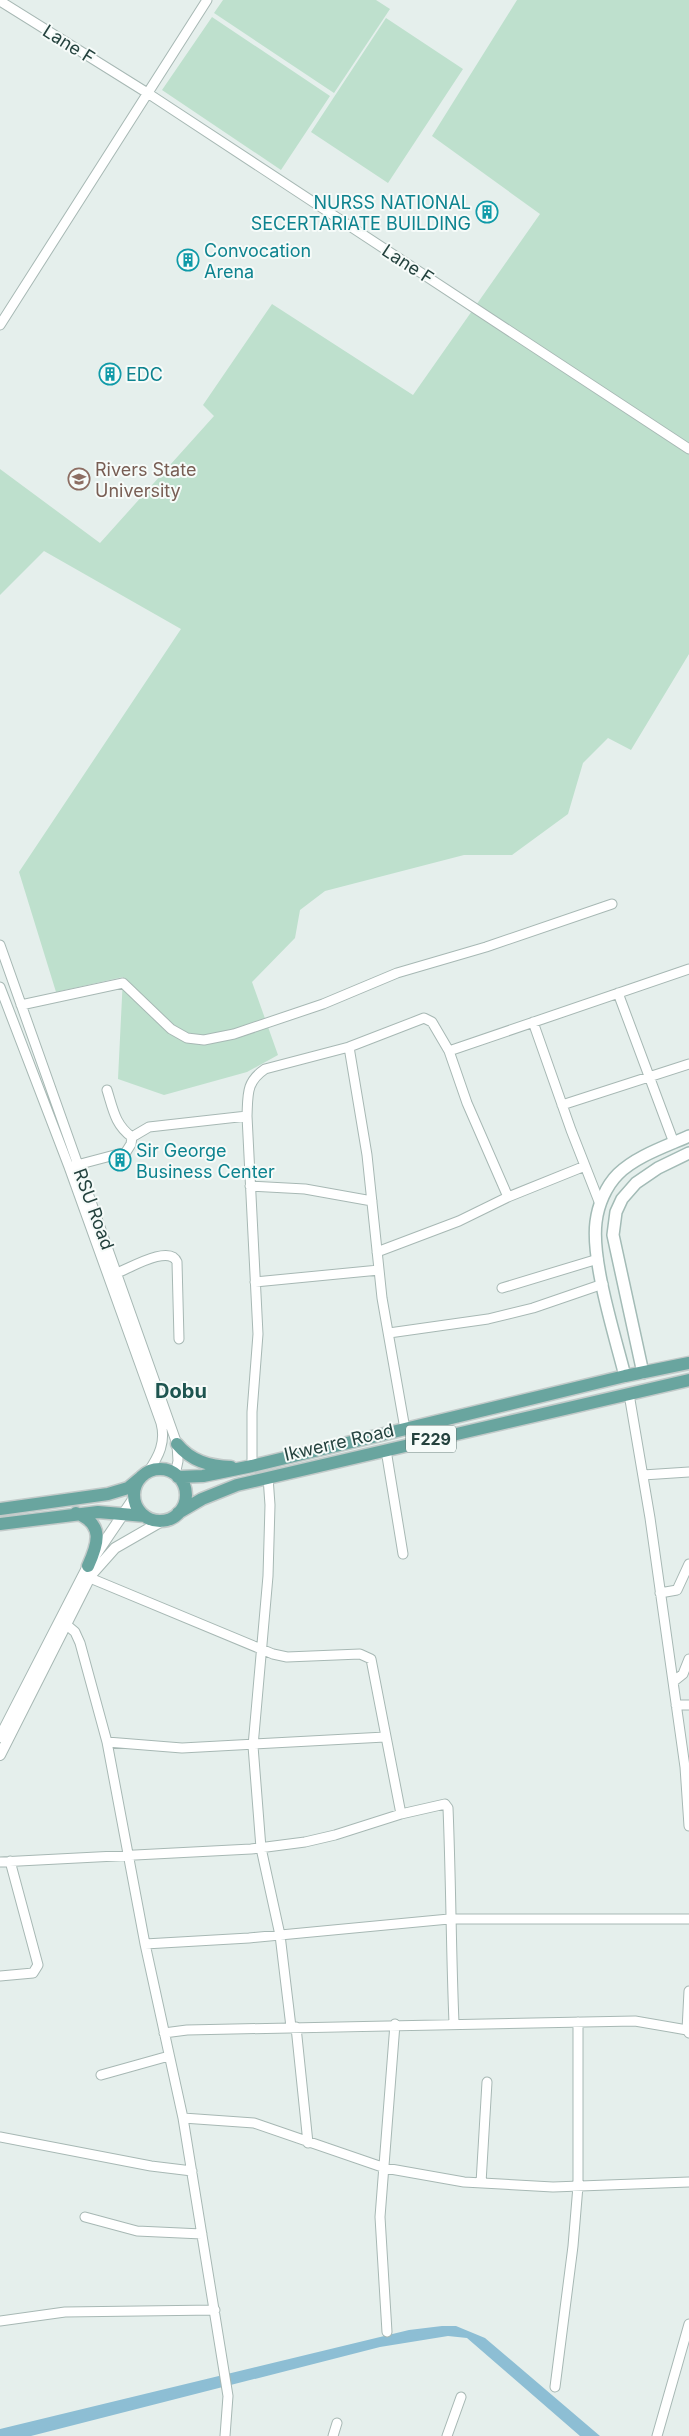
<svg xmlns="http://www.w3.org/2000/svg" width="689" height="2436" font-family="Inter,sans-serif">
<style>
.green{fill:#bee0cd}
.water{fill:#8dbed4}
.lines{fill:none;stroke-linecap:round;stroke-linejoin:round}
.minor-casing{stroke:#a7b8b4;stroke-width:11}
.tertiary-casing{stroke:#a7b8b4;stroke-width:12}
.secondary-casing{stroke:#a3bbb6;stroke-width:14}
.primary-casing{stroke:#c2cac9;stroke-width:15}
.minor{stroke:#fff;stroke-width:9}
.tertiary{stroke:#fff;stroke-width:10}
.secondary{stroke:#fff;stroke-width:11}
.primary{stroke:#69a59f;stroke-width:12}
.labels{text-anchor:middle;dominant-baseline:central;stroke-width:4;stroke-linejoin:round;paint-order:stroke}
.shield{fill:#f6fbf9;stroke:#637a76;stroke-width:1}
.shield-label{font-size:16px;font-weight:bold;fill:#24423e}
.street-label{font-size:18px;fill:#24423e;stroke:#f6fbf9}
.culture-label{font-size:18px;fill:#0d838f;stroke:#f6fbf9;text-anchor:start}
.education-label{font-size:18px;fill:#785e54;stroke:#f6fbf9;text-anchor:start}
.quarter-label{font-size:20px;font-weight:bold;fill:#1e5550;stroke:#f6fbf9}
</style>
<rect width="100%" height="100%" fill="#e5efec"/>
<path class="green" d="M223,0H376L390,9L334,93L214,13Z
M517,0H689V654L631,750L608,738L583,763L568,814L512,855H464L325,891L300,910L295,938L252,982L278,1055L247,1072L164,1095L118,1079L123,977L56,992L19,872L181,629L44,551L0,595V469L100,543L214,416L203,405L272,304L413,395L540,214L432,136Z
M212,17L330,96L281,170L162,90Z
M386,18L463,69L388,183L311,132Z"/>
<path class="water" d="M442,2326H456L485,2338L600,2436H580L467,2338L448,2336L380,2347L31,2436H0V2429L409,2330Z"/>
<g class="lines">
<g class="minor-casing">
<path id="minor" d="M0,1L149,94L689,449
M0,325L207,0
M0,945L177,1444L178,1461L175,1475
M0,987L69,1167L161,1423C166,1442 159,1456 148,1472
M618,993L674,1143
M21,1005L123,983L171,1029L187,1038L204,1040L234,1034L323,1004L397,973L486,947L612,904
M533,1022L571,1130L600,1204
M349,1047L367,1155L382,1298L405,1429
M449,1051L689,969
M107,1090C113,1109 115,1125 132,1137
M562,1105L689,1064
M73,1166L126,1152L131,1144L132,1137L149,1127L247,1116
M250,1186L305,1189L372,1201
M377,1252L459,1221L508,1197L585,1166
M117,1273C130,1268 170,1244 177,1262L179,1339
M255,1282L379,1270
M502,1288L598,1259
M389,1333L488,1319L533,1308L603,1284
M629,1394L650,1518L685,1767L689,1826
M386,1450L403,1554
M252,1466V1412L258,1334L247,1116C248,1094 246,1082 265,1069L349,1047L424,1018L432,1022L449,1051L467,1103L508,1197
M643,1475L689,1472
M268,1477L270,1505L268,1576L253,1746L261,1848L280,1935L291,2027
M90,1578L273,1654L287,1657L360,1654L371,1659L401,1814
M660,1593L677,1590L689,1564
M62,1621L75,1632L80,1643L107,1742L145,1944L183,2118L228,2396L225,2436
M673,1682L683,1674L689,1659
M676,1705H689
M107,1742L182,1748L385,1737
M0,1862L251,1849L305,1842L335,1835L401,1814L445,1804L448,1808C451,1880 451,1951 454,2023
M145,1944L249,1938L449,1919H689
M0,1976L33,1973L38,1965L10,1861
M296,2027L308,2143
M687,2030L689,1991
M164,2033L187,2030L635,2021L687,2030L689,2033
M101,2075L169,2056
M183,2118L254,2123L385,2168L464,2182L553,2187L689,2182
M0,2137L151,2166L192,2171
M481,2183L487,2082
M85,2217L137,2231L202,2234
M0,2321L65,2312L215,2310
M387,2332L380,2217L395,2024
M555,2387L573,2246L578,2186V2022
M333,2436L337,2423
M447,2436L461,2397
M657,2436L689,2324"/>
</g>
<g class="tertiary-casing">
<path id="tertiary" d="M0,1737L88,1566L134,1498
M0,1755L91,1575L115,1548L162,1521"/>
</g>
<g class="secondary-casing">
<path id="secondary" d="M643,1373L613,1235L616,1212L622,1199L636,1183L658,1168L689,1153
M625,1376C615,1336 591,1261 596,1222C598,1205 606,1186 618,1174C636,1156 667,1146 689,1136"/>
</g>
<g class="primary-casing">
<path id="primary" d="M177,1444C191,1461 209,1466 231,1467
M134 1495a26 26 0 1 1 52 0a26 26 0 1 1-52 0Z
M178,1477L203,1476L252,1466L625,1376L689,1363
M0,1509L108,1494L128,1488L140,1478
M76,1513C105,1524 98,1544 88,1566
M178,1513L202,1499L237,1485L689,1380
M0,1524L98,1512L145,1516"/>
</g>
<use href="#minor" class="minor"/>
<use href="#tertiary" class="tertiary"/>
<use href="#secondary" class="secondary"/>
<use href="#primary" class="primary"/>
</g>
<defs>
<g id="building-ring" transform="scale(1.125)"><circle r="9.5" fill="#f6fbf9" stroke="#0f9aa8" stroke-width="1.5"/><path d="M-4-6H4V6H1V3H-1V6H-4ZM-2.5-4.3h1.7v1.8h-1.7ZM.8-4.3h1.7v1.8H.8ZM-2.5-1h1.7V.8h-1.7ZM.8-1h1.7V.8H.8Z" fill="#0f9aa8"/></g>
<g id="university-ring" transform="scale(1.125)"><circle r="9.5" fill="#f6fbf9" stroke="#8d6e63" stroke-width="1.5"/><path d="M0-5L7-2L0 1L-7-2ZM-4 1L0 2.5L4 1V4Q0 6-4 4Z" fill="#8d6e63"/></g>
</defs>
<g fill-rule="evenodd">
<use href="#building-ring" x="487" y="212"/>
<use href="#building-ring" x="188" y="260"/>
<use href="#building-ring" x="110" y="374"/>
<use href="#university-ring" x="79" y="479"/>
<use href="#building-ring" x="120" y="1160"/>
</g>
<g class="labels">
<rect class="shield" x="406" y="1425.5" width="50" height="27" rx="4"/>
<g class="shield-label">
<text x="431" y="1439">F229</text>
</g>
<g class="street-label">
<text transform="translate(69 44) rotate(32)">Lane F</text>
<text transform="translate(408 264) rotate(33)">Lane F</text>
<text transform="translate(94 1209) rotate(70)">RSU Road</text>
<text transform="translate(339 1442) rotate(-13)">Ikwerre Road</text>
</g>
<g class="culture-label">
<text x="471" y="202" text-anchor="end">NURSS NATIONAL<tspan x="471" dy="21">SECERTARIATE BUILDING</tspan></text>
<text x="204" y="250">Convocation<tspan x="204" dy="21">Arena</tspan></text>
<text x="126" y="374">EDC</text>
<text x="136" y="1150">Sir George<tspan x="136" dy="21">Business Center</tspan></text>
</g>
<g class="education-label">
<text x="95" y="469">Rivers State<tspan x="95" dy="21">University</tspan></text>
</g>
<g class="quarter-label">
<text x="181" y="1391">Dobu</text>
</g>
</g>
</svg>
